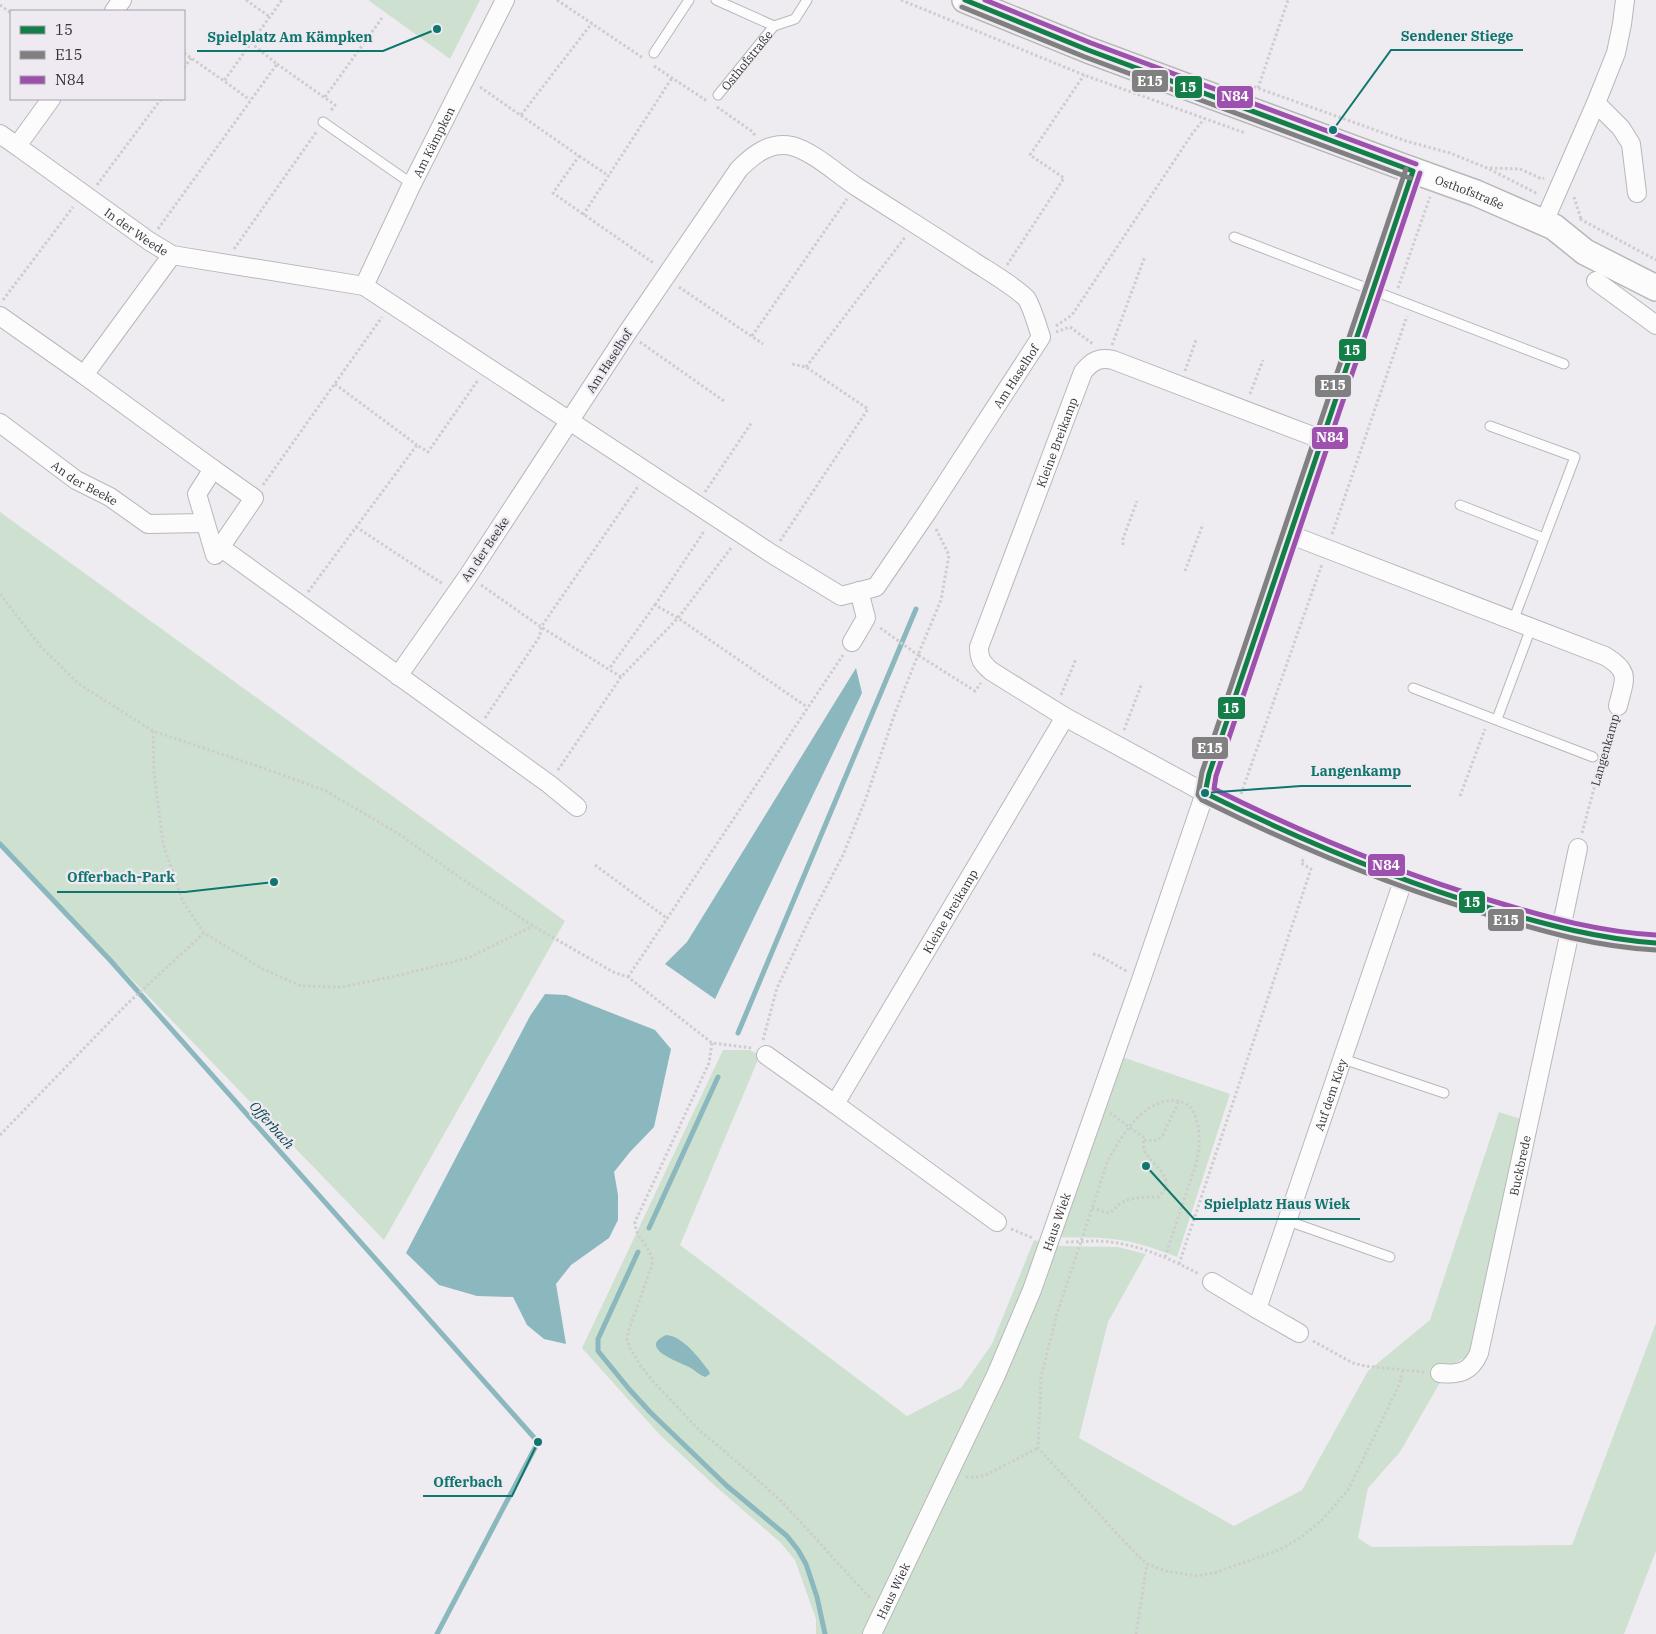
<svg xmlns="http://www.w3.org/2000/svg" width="1656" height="1634" font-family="'IBM Plex Serif',serif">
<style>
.green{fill:#cee1d0}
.water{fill:#8bb8be}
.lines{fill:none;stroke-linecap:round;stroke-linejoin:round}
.stream{stroke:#8bb8be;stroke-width:5}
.lane-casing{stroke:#b8b7ba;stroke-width:11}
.street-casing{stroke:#b8b7ba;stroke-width:20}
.secondary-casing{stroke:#b8b7ba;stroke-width:28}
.path{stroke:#cdcdce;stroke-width:3;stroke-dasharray:2.5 2.5;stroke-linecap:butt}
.lane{stroke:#fcfcfd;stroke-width:9}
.street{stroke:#fcfcfd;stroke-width:18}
.secondary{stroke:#fcfcfd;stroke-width:25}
.bus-1-casing{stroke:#efeaf2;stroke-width:9}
.bus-2-casing{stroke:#efeaf2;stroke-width:9}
.bus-3-casing{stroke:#efeaf2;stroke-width:9}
.bus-1{stroke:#137e48;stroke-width:5}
.bus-2{stroke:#808080;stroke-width:5}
.bus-3{stroke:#9e50ae;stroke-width:5}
.labels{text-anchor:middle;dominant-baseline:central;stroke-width:4.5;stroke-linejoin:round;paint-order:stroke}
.street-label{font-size:12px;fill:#343235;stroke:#efeaf2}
.water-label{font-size:14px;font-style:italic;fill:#09474d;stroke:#efeaf2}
.leader{fill:none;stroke:#0f766e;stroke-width:2}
.callout-dot{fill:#0f766e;stroke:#efeaf2;stroke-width:2}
.callout-label{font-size:14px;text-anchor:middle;font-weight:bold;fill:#0f766e;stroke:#efeaf2;stroke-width:4.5;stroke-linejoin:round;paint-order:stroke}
.line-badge{stroke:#efeaf2;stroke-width:2}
.badge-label{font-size:14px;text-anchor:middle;font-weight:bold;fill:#fff}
</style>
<rect width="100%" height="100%" fill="#eeecf0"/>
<path class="green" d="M368,0H480L450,59Z
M0,512L565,921L384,1240L0,843Z
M723,1050H749L760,1055L680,1245L907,1416L961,1388L992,1344L1034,1240L1058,1246L1118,1247L1146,1254L1108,1322L1079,1438L1234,1526L1302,1490L1368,1371L1430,1320L1499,1112L1521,1119L1469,1355L1449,1367L1400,1452L1368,1488L1358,1538L1372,1547L1572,1545L1656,1323V1551L1624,1634H816V1619L795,1560L781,1543L714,1485L659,1434L582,1348Z
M1122,1057L1230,1094L1177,1257C1152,1247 1127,1239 1100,1238C1086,1237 1073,1238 1060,1237Z"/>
<path class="water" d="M856,668L862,693L715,999L665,964L687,942Z
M545,994L566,995L655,1030L671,1049L654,1127L630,1152L614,1172L618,1195V1220L609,1238L571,1265L556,1284L566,1344L544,1339L527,1325L513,1297L477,1296L439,1285L406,1253L530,1016Z
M666,1335C683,1336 699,1358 709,1371L710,1374L705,1377C699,1375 695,1370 689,1367C679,1362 637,1348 666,1335Z"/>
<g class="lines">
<path class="stream" d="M0,844L110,960L538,1442L437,1634
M738,1033L916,609
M649,1228L718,1077
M638,1252L598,1339V1351L629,1389L650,1412L727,1486L787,1536L798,1550L806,1564L817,1597L825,1634"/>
<g class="lane-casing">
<g id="lane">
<path d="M716,0L774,26"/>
<path d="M654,53L689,0"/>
<path id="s1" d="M718,95L774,26L795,19L807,0"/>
<path d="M323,122L412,184"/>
<path d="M1234,237L1564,364"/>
<path d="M1490,426L1575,457L1513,621"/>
<path d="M1460,505L1544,538"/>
<path d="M1413,688L1593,757"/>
<path d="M1497,719L1531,628"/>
<path d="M1343,1059L1444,1093"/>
<path d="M1288,1221L1390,1257"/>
</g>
</g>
<g class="street-casing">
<g id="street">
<path d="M114,11L122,0"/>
<path id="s2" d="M51,99L17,146L149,241L172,255L364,286L772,554L841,596L876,587L928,511L1041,337C1038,328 1031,304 1026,298C1014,286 990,272 976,263C936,237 896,212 857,187C837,174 814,152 792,146C770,141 753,155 739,169L627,333L468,576L398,676"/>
<path d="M1596,103L1621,128L1631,144L1637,193"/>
<path d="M0,134L17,146"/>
<path d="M1413,171L1209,774L1205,793C1303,843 1399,882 1504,912C1554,927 1604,941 1656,943"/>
<path d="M1544,222L1596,103L1616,53L1622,24L1625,0"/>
<path d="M172,255L84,375L213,469"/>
<path d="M1596,281L1656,325"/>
<path id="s3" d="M364,286L412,184L505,0"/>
<path d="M0,316L84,375"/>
<path id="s4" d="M0,423L76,480L110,497L148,524L205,523"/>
<path d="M213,469L254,498L215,555L197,494Z"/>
<path d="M1291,535L1605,656C1632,672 1624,680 1618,706"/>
<path d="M220,547L549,784L577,807"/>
<path d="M852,642L866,618L859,591"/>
<path d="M1561,929L1578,848"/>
<path d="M766,1055L835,1104"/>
<path id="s5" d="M997,1222L835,1104L1065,717"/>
<path id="s6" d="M1212,1282L1257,1309L1403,881"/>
<path d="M1257,1309L1299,1333"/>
<path id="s7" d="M1440,1373C1459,1375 1471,1372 1479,1353L1570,931"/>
<path id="s8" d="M872,1634L996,1375L1032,1290L1141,980L1205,793L1065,717L991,671C982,663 979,659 979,647L1083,372C1092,361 1099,357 1113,360L1323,440"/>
</g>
</g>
<g class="secondary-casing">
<g id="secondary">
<path id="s9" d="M965,0L1088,50L1398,165L1476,193L1554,227L1585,252L1656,288"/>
</g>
</g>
<path class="path" d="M246,0L270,17
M557,0L643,58
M901,0L1084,75L1245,133
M0,5L11,13
M251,43L282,0
M184,53L224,81
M277,64L335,105L330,112
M654,66L707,101
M184,68L191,58
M1249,85L1406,141L1450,153L1487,168L1538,194
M480,87L579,156L553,193L655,264
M1258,88L1288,0
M325,97L382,18
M717,107L753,132L755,136
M521,115L592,23
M579,156L609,176
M1490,168L1520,169L1542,179L1544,178
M97,185L161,99
M1574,197L1581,219
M583,215L672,78
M1580,219L1656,260
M158,229L277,64L251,43L224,81L250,100
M234,249L317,131
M1007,265L1064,178L1030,155L1084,75
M679,287L763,344
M1398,288L1430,197
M3,300L73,207
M1056,326L1072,315L1192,134L1204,119
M1056,332L1070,327L1093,344
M752,336L847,199
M640,342L724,401
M1112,345L1145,256
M806,367L906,236
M1185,371L1196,340
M335,384L417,445
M1250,394L1263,360
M263,485L382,317
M705,492L752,422
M356,527L443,584
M936,529L949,555L941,600L918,655L975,691L981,683
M1332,534L1407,316
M780,541L868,409L806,367L792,364
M1123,545V539L1137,501
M731,548L678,618L807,707
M1185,571L1203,524
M481,585L541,627L621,677L678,618L655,605L609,669
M308,592L417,445L428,452L478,380
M0,594L41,647L79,684L153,731L269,770L326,791L399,834L462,879L533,926L613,972L628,977L712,1043L752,1048
M655,605L705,530
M1061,695L1076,659
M485,718L540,636L541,627L639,485
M1124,730L1142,683
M153,731L154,773L163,843L183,902L204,933L263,969L301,986L342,987L400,975L468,958L533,926
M1605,751L1613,721
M558,770L621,677
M1241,794L1322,564
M1460,796L1485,729
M1582,833L1600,766
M595,865L668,919
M1093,954L1100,956L1128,972
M628,977L843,655
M763,1040L777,988L810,918L843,855L866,798L895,713L918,655L879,627
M712,1043L709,1063L635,1222C635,1241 653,1245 652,1265L628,1332L627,1340L630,1348L640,1365L652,1380L698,1429L750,1473L783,1503L870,1598
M0,1135L127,1004L204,933
M1144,1140C1153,1141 1157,1142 1163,1135L1179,1101
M1092,1208L1109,1213C1114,1211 1116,1206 1121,1203C1132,1196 1147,1198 1158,1197C1181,1179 1149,1164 1144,1149C1143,1146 1144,1141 1143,1137L1110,1113
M1011,1229L1033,1238
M1066,1242C1077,1242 1087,1241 1097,1241C1133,1242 1167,1257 1199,1274
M1165,1257C1173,1234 1180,1211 1188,1188C1192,1175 1198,1161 1199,1147C1200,1136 1198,1115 1190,1107C1179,1096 1158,1101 1148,1109C1130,1121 1119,1142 1108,1160L1057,1314L1041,1377L1038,1448L1135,1553L1147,1564L1166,1571L1196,1576L1214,1573L1248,1561L1281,1549L1300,1538L1322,1520L1348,1490L1399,1385L1403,1370
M1179,1264L1311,869L1301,863L1304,858
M1313,1341L1353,1363L1365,1366L1425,1372
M966,1477H980L988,1474L1038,1448
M1136,1634L1147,1564"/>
<use href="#lane" class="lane"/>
<use href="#street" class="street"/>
<use href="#secondary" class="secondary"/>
<g class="bus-1-casing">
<path id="bus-1" d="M965,0L1088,50L1413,171
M1413,171L1209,774L1205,793C1298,839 1393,879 1493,909C1547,925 1600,939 1656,943"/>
</g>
<g class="bus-2-casing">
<path id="bus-2" d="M962,7L1085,57L1410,178
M1406,169L1202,772L1198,795L1202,800C1295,846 1390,886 1489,915C1544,932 1598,947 1656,950"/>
</g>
<g class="bus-3-casing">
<path id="bus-3" d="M985,0L1091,43L1416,164
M1420,173L1216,776L1214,789C1305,834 1398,873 1496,902C1549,918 1601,932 1656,935"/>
</g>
<use href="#bus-1" class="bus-1"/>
<use href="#bus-2" class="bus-2"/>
<use href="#bus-3" class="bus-3"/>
</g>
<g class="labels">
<g class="street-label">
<text stroke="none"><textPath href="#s1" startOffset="45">Osthofstraße</textPath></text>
<text stroke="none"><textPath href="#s3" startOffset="160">Am Kämpken</textPath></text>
<text stroke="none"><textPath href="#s9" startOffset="540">Osthofstraße</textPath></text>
<text stroke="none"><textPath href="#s2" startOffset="205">In der Weede</textPath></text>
<text transform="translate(609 361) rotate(-57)">Am Haselhof</text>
<text stroke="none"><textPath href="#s2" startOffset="1300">Am Haselhof</textPath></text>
<text stroke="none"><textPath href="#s8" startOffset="1399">Kleine Breikamp</textPath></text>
<text stroke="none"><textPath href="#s4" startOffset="104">An der Beeke</textPath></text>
<text transform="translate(485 549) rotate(-56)">An der Beeke</text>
<text transform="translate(1605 750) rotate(-74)">Langenkamp</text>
<text stroke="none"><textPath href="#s5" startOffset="425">Kleine Breikamp</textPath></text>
<text stroke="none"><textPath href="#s6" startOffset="279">Auf dem Kley</textPath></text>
<text stroke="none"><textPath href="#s7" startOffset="240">Buckbrede</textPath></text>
<text stroke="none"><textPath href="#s8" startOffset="452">Haus Wiek</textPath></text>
<text stroke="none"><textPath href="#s8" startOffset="48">Haus Wiek</textPath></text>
</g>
<g class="water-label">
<text transform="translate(272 1125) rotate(48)">Offerbach</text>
</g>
</g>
<path class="leader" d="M1333 130L1391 50H1523M437 29L383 51H197M1205 793L1301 786H1411M274 882L185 892H57M1146 1166L1194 1219H1360M538 1442L512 1496H423"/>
<g class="callout-dot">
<circle cx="1333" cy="130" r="5"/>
<circle cx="437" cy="29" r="5"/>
<circle cx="1205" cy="793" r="5"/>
<circle cx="274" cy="882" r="5"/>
<circle cx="1146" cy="1166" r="5"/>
<circle cx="538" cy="1442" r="5"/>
</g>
<g class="callout-label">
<text x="1457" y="41">Sendener Stiege</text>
<text x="290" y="42">Spielplatz Am Kämpken</text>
<text x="1356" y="776">Langenkamp</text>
<text x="121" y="882">Offerbach-Park</text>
<text x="1277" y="1209">Spielplatz Haus Wiek</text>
<text x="468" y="1487">Offerbach</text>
</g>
<g class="line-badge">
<rect x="1131" y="69" width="38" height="24" rx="5" fill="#808080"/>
<rect x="1174" y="75" width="29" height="24" rx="5" fill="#137e48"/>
<rect x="1216" y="85" width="38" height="24" rx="5" fill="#9e50ae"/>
<rect x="1338" y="338" width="29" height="24" rx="5" fill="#137e48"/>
<rect x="1314" y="374" width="38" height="24" rx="5" fill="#808080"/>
<rect x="1311" y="426" width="38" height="24" rx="5" fill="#9e50ae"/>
<rect x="1217" y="696" width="29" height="24" rx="5" fill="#137e48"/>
<rect x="1191" y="736" width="38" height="24" rx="5" fill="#808080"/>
<rect x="1367" y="853" width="39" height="24" rx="5" fill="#9e50ae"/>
<rect x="1458" y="890" width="28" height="24" rx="5" fill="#137e48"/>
<rect x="1487" y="908" width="38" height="24" rx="5" fill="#808080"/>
</g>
<g class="badge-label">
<text x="1150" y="86">E15</text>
<text x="1188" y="92">15</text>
<text x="1235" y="101">N84</text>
<text x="1352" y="355">15</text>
<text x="1333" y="390">E15</text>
<text x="1330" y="442">N84</text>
<text x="1231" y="713">15</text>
<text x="1210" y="753">E15</text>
<text x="1386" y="870">N84</text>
<text x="1472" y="907">15</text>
<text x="1506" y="925">E15</text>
</g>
<rect x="10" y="10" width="175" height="90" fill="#efeaf2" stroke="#a4a0a6"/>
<rect x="20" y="26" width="25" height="8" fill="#137e48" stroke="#a4a0a6"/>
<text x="55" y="35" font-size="15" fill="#343235">15</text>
<rect x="20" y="51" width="25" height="8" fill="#808080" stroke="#a4a0a6"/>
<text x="55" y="60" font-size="15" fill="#343235">E15</text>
<rect x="20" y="76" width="25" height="8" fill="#9e50ae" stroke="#a4a0a6"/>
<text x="55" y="85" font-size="15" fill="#343235">N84</text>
</svg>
